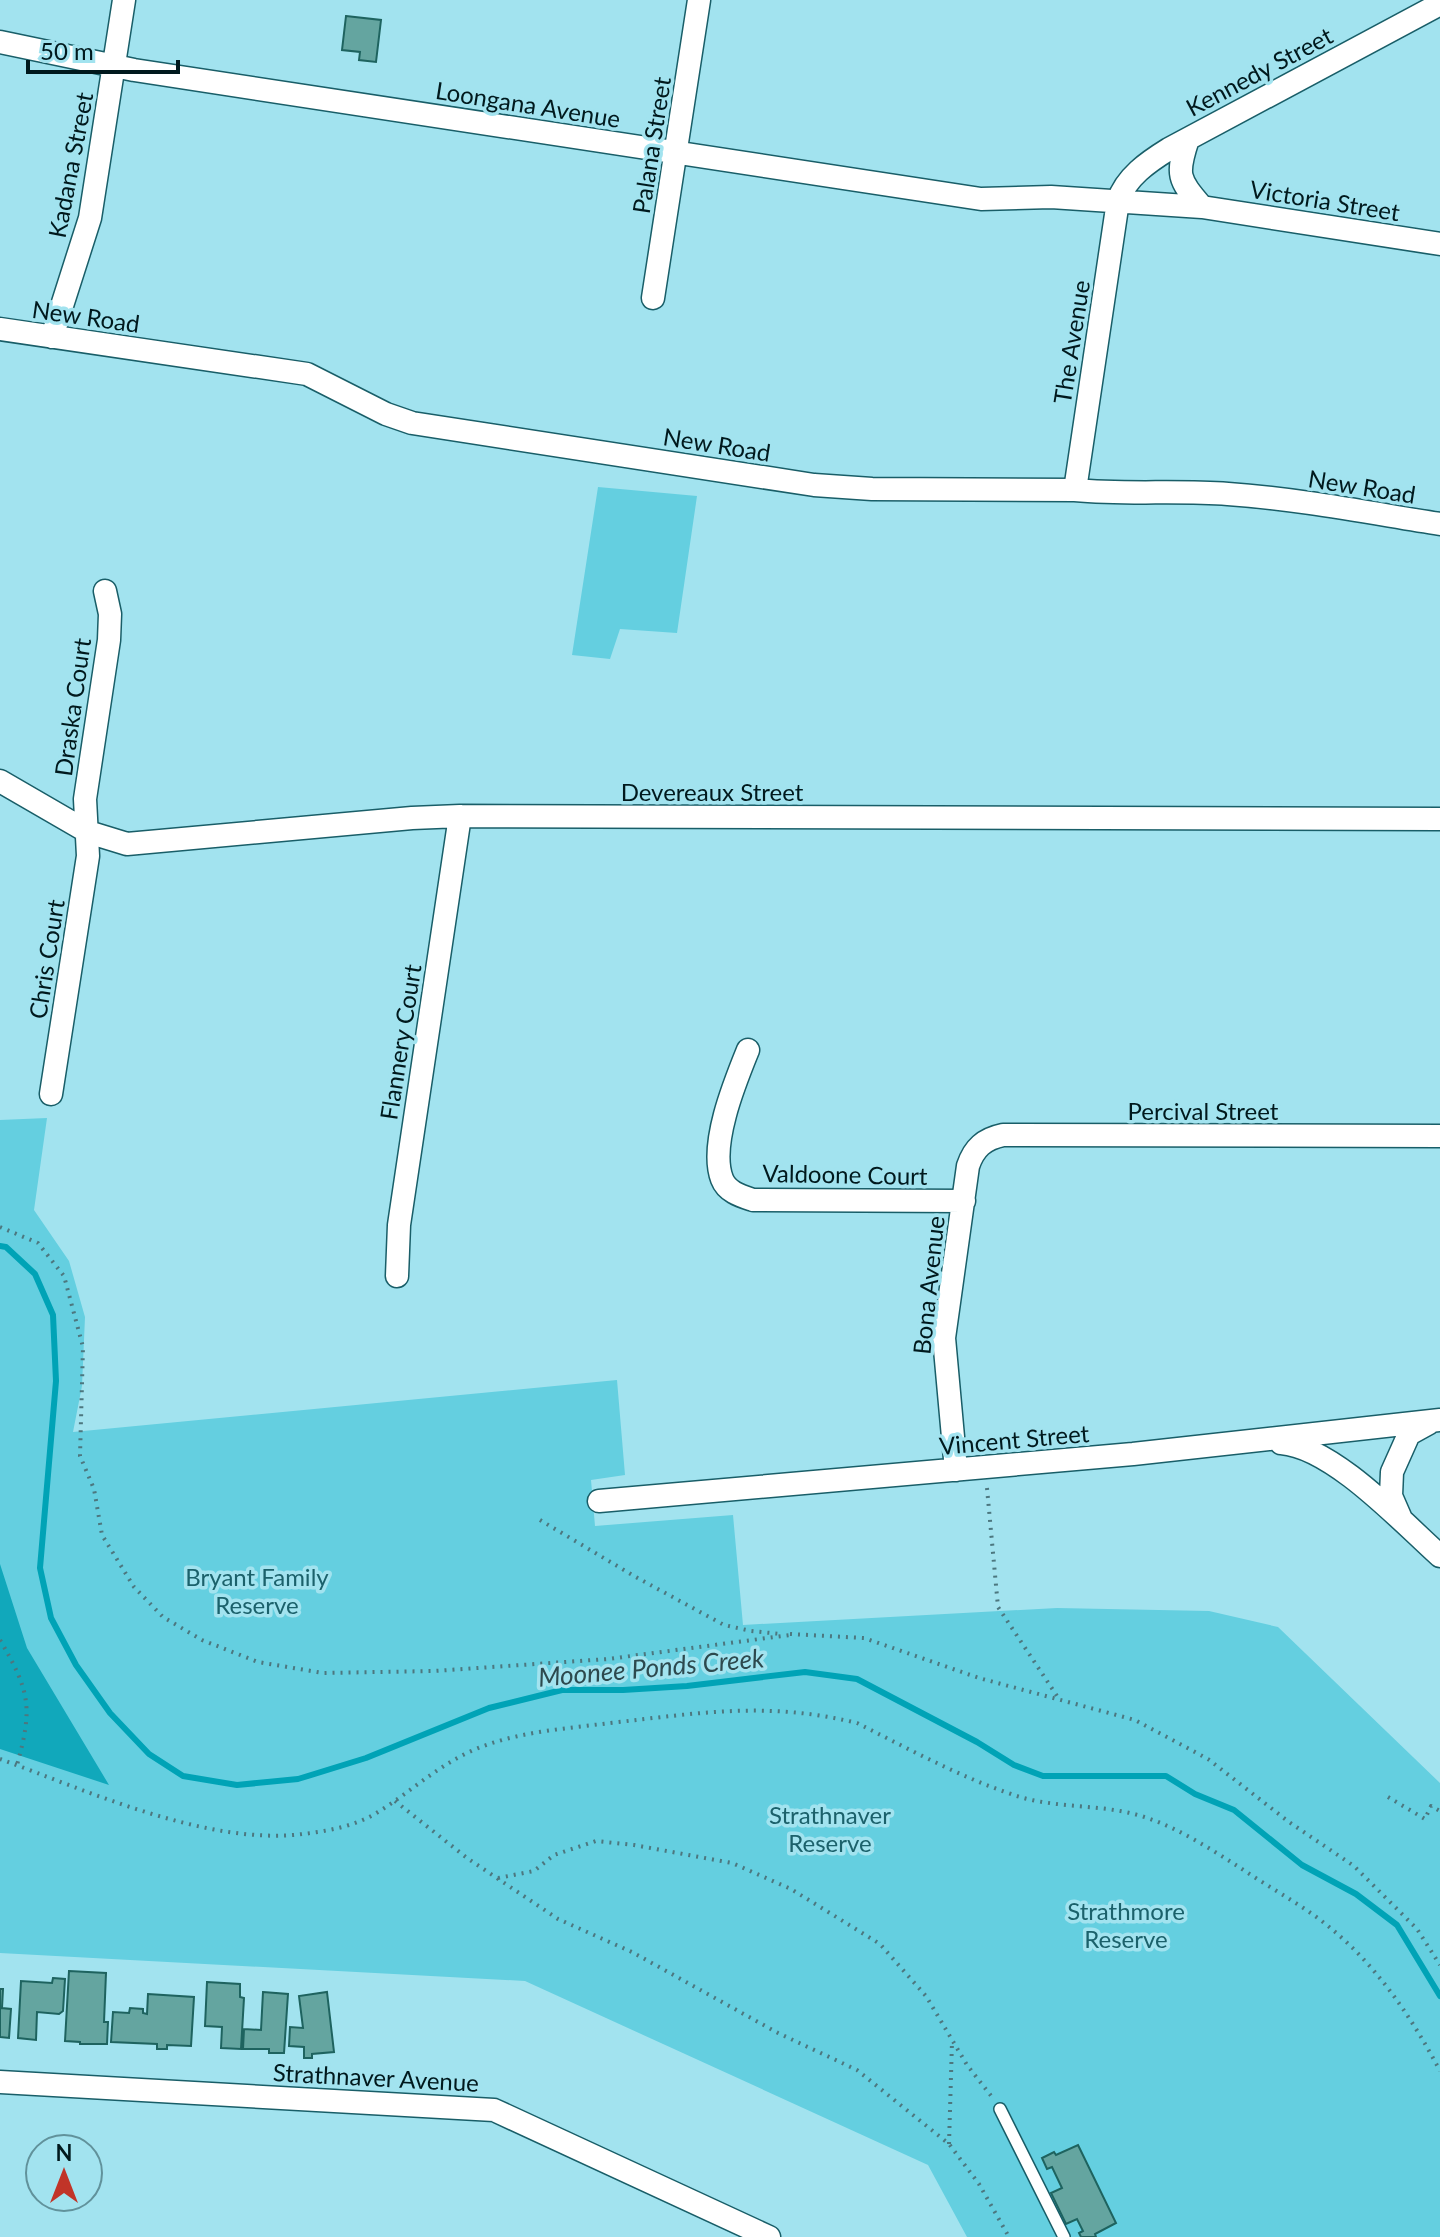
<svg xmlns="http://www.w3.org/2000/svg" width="1440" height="2237" font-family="Lato,sans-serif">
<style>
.green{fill:#64cfe0}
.forest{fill:#11a8bb}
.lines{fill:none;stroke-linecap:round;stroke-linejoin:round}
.stream{stroke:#00a3b6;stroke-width:6}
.building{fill:#64a5a0;stroke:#1e635f;stroke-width:2}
.lane-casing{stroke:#195e68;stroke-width:14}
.street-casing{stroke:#195e68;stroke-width:25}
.path{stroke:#4c777f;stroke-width:4;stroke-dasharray:2 6;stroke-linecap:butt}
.lane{stroke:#fff;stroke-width:11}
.street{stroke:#fff;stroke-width:22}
.labels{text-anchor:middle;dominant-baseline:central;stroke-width:7;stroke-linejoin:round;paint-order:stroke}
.street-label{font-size:24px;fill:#00191d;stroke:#a2e3ef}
.park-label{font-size:24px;fill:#1b616b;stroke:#a2e3ef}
.water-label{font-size:26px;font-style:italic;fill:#2d494e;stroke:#a2e3ef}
</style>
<rect width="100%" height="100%" fill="#a2e3ef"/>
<path class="green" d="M598,487L697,496L677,633L620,629L610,659L572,655Z
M47,1118L34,1210L69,1261L85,1317L82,1386L73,1432L617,1380L625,1475L591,1480L595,1526L733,1515L743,1625L1057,1608L1209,1611L1278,1627L1440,1783V2237H967L928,2165L525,1981L0,1953V1120Z"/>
<path class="forest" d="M0,1564L27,1648L109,1785L0,1749Z"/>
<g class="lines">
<path class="stream" d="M0,1246L6,1247L35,1274L53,1315L56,1381L40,1568L51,1618L76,1665L110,1713L149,1754L183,1776L237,1785L298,1779L366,1758L489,1708L562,1690H623L687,1686L805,1672L857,1679L977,1742L1014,1765L1043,1776H1166L1195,1794L1234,1810L1302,1865L1356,1894L1397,1925L1440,1996"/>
</g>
<path class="building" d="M346,16L381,20L376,62L359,60L360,52L342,50Z
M69,1971L106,1973L104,2022H108L107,2044H80V2042L65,2041Z
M53,1978L65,1979L63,2011L59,2014L37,2012L36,2040L18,2038L21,1981L52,1983Z
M207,1982L240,1984V1997L244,1998L241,2049L221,2048L222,2027L205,2026Z
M0,1989H3L2,2008L11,2009L9,2038L0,2037Z
M263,1992L288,1994L284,2053H269V2049H243L244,2029L261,2030Z
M327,1992L334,2052L312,2054V2058H304V2047L289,2046L290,2027L303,2028L299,1996Z
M148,1994L194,1997L191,2046L167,2045V2049H157V2044L111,2042L113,2012L129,2013L130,2008L143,2009V2013L147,2014Z
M1078,2145L1116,2223L1095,2234L1096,2237H1081L1079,2233L1083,2231L1077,2219L1066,2224L1051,2193L1062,2188L1052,2167L1047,2169L1042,2158L1054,2152L1056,2155Z"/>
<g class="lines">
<g class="lane-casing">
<path id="lane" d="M1000,2109L1064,2237"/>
</g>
<g class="street-casing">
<path id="street" d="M0,42L134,70L981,199L1051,197L1202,207L1440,244
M1188,139C1176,175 1178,179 1202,207
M653,298L699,0
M0,329L307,374L386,414L412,423L814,485L872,489L1075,490C1126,495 1177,490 1228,494C1299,499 1370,513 1440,524
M52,337L90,218L124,0
M1075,490L1118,201C1126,177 1148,162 1169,149L1440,4
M0,781L88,832L127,844L412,818L460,816L1440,819
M748,1050C735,1082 709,1145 722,1179C727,1192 741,1196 753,1200L964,1201
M51,1094L88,856L85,799L109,640L110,614L105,591
M397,1276L399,1225L460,816
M1281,1443C1333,1447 1402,1522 1440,1556
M956,1470L944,1338L968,1166C974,1148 984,1139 1003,1135L1440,1136
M599,1501L1133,1454L1440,1420
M1401,1519L1391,1496L1392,1472L1409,1434L1429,1423
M0,2082L494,2110L769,2237"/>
</g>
<path class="path" d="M0,1227L38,1243L64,1276L83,1347L80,1456L94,1489L102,1535L134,1587L163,1617L202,1640L258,1662L323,1673L434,1671L608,1659L790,1635
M987,1488L998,1607L1059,1699
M540,1520L634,1576L724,1625L751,1631L781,1634
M790,1634L864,1638L979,1678L1135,1720L1208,1759L1289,1822L1354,1866L1417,1929L1440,1965
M0,1640C30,1691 33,1708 17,1765
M0,1759C88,1791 208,1846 303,1834C328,1831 356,1826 378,1812C409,1793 435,1768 469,1752C512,1732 563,1729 610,1723C700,1713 767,1701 857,1723C907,1748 958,1776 1011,1794C1049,1808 1091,1804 1130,1813C1169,1822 1206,1846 1239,1867C1264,1884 1291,1899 1315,1916C1370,1956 1409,2012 1440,2071
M1388,1797L1425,1819L1431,1806L1440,1811
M395,1801L467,1858L558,1919L632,1952L778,2033L857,2070L949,2144L979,2184L1009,2237
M498,1878L534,1871L554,1855L596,1841L634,1845L732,1863L791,1889L880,1944L926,1996L967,2065L992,2097
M949,2144L952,2042"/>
<use href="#lane" class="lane"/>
<use href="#street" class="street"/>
</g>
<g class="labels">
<g class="street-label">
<text transform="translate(1259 71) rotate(-28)">Kennedy Street</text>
<text transform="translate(528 104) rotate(9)">Loongana Avenue</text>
<text transform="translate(651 145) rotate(-81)">Palana Street</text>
<text transform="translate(70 165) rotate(-79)">Kadana Street</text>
<text transform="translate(1325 200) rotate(9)">Victoria Street</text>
<text transform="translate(86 316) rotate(8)">New Road</text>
<text transform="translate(1071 342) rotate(-81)">The Avenue</text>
<text transform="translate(717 444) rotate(9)">New Road</text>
<text transform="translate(1362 486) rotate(9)">New Road</text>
<text transform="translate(72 707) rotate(-82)">Draska Court</text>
<text x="712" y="791">Devereaux Street</text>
<text transform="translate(46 959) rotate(-81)">Chris Court</text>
<text transform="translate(400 1042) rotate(-81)">Flannery Court</text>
<text x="1203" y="1110">Percival Street</text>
<text transform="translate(845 1174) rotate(1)">Valdoone Court</text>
<text transform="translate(928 1285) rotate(-84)">Bona Avenue</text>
<text transform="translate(1014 1439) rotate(-5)">Vincent Street</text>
<text transform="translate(376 2077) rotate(3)">Strathnaver Avenue</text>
</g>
<g class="park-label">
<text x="257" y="1576">Bryant Family<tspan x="257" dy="28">Reserve</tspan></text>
<text x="830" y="1814">Strathnaver<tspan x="830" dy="28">Reserve</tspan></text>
<text x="1126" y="1910">Strathmore<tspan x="1126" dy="28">Reserve</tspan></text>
</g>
<g class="water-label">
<text transform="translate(651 1667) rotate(-5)">Moonee Ponds Creek</text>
</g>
</g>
<g transform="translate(64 2173)"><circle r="38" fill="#a2e3ef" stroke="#61929b" stroke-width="2"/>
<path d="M0-6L14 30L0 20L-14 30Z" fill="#c13428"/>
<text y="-12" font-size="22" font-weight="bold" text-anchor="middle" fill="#00191d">N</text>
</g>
<path d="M28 60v12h150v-12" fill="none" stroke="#00191d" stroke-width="4"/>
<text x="40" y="60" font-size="24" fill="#00191d" stroke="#a2e3ef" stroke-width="6" paint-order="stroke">50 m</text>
</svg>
